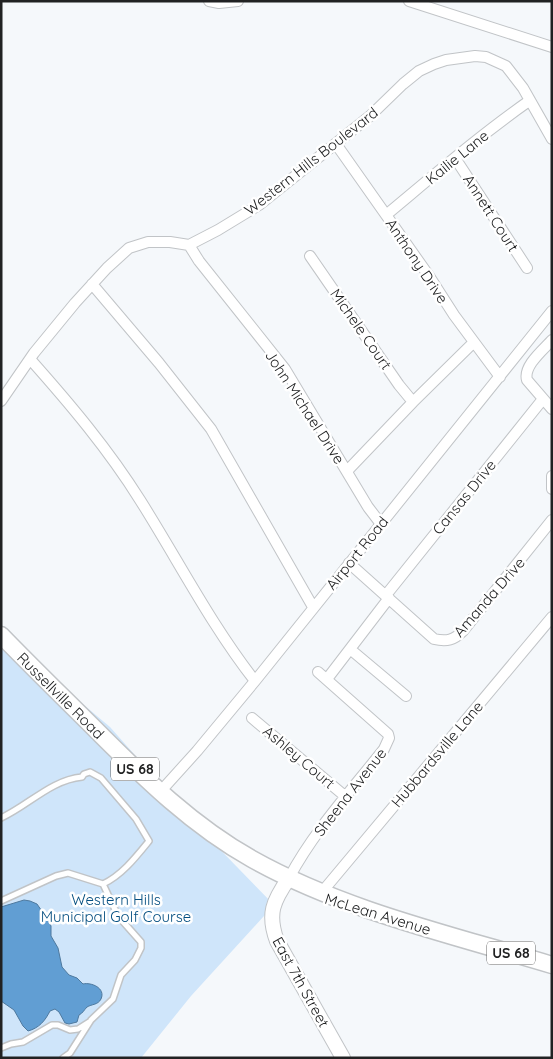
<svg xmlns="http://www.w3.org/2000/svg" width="553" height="1059" font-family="Quicksand,sans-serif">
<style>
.green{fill:#cfe5fa}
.water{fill:#619ed3;stroke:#4e799e}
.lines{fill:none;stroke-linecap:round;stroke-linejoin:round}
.lane-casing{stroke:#c1c4c7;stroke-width:8}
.street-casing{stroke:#c1c4c7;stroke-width:12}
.secondary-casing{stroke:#c1c4c7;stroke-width:16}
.primary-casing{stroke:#c1c4c7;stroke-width:19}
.lane{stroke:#fff;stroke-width:5}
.street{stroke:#fff;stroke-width:10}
.secondary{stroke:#fff;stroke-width:14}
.primary{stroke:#fff;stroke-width:16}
.labels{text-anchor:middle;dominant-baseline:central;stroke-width:5;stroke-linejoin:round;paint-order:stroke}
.shield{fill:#fff;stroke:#646465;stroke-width:1}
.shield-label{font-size:14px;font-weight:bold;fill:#212223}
.street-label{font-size:15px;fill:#212223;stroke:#fff}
.park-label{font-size:15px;fill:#054f81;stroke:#fff}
</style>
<rect width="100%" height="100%" fill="#f5f8fb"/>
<path class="green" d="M1,635L110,727L203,832L274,905L191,996L141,1058H1Z"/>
<path class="water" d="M24,900L30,901L37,904L48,920L51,926V936L58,948L62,967L69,975L77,978L83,984C91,982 106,988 101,999C98,1005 92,1004 87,1007C84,1010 83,1013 79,1015L77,1022L69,1024L65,1023L59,1012L55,1009L50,1011C45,1021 39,1028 28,1031L23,1026L14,1010L1,1001V907Z"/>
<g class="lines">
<g class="lane-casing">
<path id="lane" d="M1,818C29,805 51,780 82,777L84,774L90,772L101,778L136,819L149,841C136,857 122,875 103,884L68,873L56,876L1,901
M1,1048L11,1044L23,1042L52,1025H58L70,1030L78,1029L89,1022
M63,1058L70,1053L91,1020L113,999L121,975L135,960L141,948V942L118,916L103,884"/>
</g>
<g class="street-casing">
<path id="street" d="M209,1L219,3L238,1
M409,1L552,47
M336,144L429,276L454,315L500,377
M455,158L527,268
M386,215C433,176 479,136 529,101
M189,245L199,261L285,369L368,507L381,524
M310,256L399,385L413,402
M92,284L159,363L211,429L313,607
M552,340C543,350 523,366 527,380L552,409
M30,359C70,404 108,449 140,500C178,560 211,625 255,681
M1,401L34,353L75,303L107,268L129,248L148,242H170L189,245L218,230L259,205L370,116L403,84L419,71L434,64L446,60L475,56L486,57L506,66L523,88L552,139
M347,471L413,402L473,343
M552,476V489
M349,563L434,639C447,642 454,640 463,631L552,520
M386,595L543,399
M350,649L406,696
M327,679L389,598
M252,718L346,797
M160,792L197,751L255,681L552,311
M289,878C314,831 351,791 384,749L389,738L388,734L318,672
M322,892L552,617"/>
</g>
<g class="secondary-casing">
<path id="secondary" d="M289,878C273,901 267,914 277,941L343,1058"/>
</g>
<g class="primary-casing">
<g id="primary">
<path id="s1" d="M1,635C33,668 65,699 98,732C145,779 193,826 252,859C343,910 452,935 552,965"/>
</g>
</g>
<use href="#lane" class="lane"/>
<use href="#street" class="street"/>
<use href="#secondary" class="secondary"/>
<use href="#primary" class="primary"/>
</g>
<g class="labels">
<g class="shield">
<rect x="111" y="757.5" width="48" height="23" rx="4"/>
<rect x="487" y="941.5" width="48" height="23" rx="4"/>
</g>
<g class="shield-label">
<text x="135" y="769">US 68</text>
<text x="511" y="953">US 68</text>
</g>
<g class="street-label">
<text transform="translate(457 157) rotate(-39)">Kailie Lane</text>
<text transform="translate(311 161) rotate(-38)">Western Hills Boulevard</text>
<text transform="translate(491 213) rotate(57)">Annett Court</text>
<text transform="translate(417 261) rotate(56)">Anthony Drive</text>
<text transform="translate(361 329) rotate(55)">Michele Court</text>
<text transform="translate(305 407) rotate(57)">John Michael Drive</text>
<text transform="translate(464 497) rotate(-51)">Cansas Drive</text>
<text transform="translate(357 553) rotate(-51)">Airport Road</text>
<text transform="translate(489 597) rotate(-49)">Amanda Drive</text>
<text stroke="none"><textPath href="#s1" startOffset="85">Russellville Road</textPath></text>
<text transform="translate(437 754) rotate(-50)">Hubbardsville Lane</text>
<text transform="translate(299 757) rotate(40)">Ashley Court</text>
<text transform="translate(350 792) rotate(-52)">Sheena Avenue</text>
<text transform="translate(378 914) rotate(17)">McLean Avenue</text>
<text transform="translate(301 982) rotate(61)">East 7th Street</text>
</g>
<g class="park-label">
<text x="116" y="899">Western Hills<tspan x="116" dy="17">Municipal Golf Course</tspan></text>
</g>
</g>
<rect width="553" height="1059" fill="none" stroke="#212223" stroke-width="5"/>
</svg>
